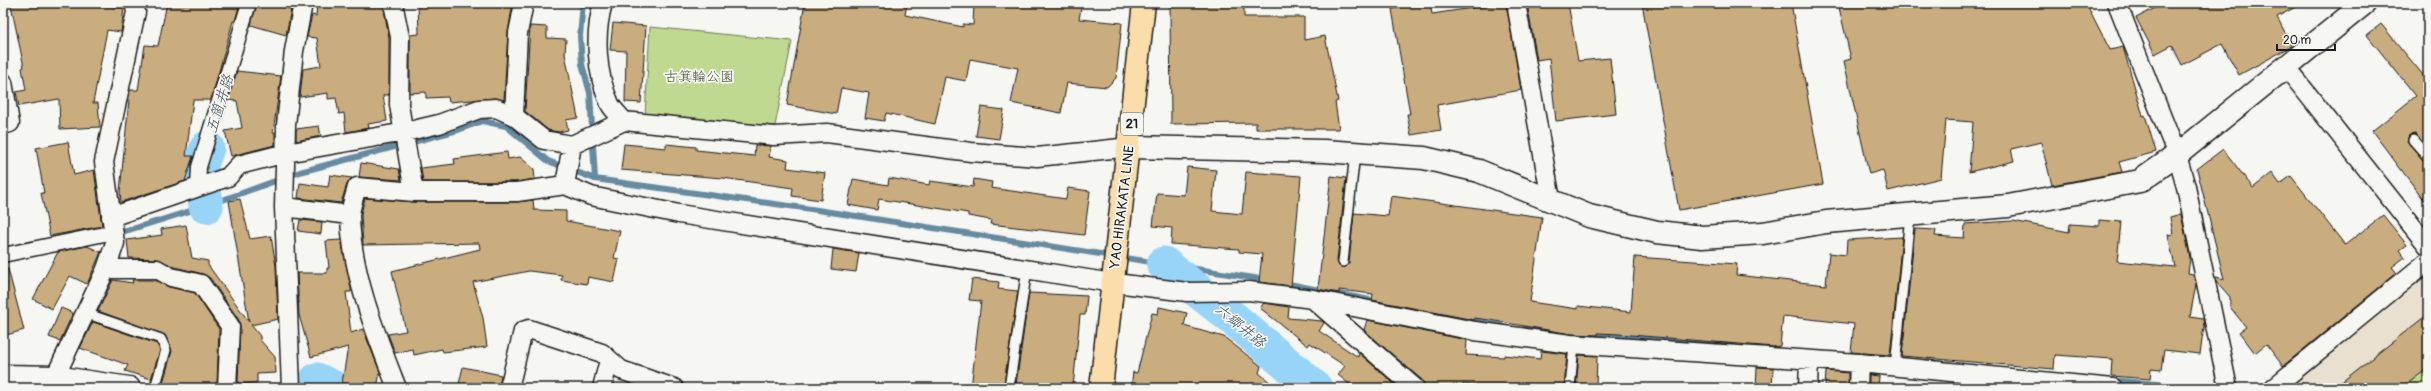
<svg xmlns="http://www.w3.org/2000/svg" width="2431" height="391" font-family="Pangolin,'Klee One',sans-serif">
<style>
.built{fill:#e9e0d0}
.green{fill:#bfd991;stroke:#6e7a56}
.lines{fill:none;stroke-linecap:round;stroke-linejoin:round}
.stream{stroke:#668aa0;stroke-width:6}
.river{stroke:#97d4f8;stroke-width:35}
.building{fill:#caad7f;stroke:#1c1c1c}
.service-casing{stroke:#1c1c1c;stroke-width:12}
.pedestrian-casing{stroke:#1c1c1c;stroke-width:17}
.minor-casing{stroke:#1c1c1c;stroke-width:21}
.tertiary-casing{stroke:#1c1c1c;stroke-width:25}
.secondary-casing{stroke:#1c1c1c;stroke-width:25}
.primary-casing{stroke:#1c1c1c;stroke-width:25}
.service{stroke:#f6f6f2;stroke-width:9}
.pedestrian{stroke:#f6f6f2;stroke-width:14}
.minor{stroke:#f6f6f2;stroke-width:18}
.tertiary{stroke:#f6f6f2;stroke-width:22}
.secondary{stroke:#f6f6f2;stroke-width:22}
.primary{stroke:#fbddab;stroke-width:22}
.labels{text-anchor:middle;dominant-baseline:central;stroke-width:3.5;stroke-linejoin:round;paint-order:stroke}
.shield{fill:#f6f6f2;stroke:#5d5d5c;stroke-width:1}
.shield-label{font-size:13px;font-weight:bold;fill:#1c1c1c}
.park-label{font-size:14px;fill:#4d553f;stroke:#f6f6f2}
.street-label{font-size:14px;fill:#1c1c1c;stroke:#f6f6f2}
.water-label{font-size:15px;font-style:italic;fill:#41535e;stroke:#f6f6f2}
</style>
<rect width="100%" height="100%" fill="#f6f6f2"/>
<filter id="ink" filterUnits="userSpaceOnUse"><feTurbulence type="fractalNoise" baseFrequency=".025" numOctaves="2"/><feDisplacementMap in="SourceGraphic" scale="8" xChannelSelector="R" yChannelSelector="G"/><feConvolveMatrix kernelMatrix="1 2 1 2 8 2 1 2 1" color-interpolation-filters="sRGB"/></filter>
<g filter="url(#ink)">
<path class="built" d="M2428,273V388H2288Z"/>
<path class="green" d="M650,27L792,41L775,126L645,116Z
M2428,354V388H2386Z"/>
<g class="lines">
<path class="stream" d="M583,3L580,36L582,64L590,93L595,179
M116,234L206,206L300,172L458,130L482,121L506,126L548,161L595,179L811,209L1267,280
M1284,283L1501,326
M1524,329L1564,332
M1591,334L1728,345
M2109,380L2203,388"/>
<path class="river" d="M206,206L201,165L207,148
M1164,264L1235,320L1315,388
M317,380L334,388"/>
</g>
<path class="building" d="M22,3H85L124,8L121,32L107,30L93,103H98L100,127L60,129L59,99L19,106L16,92L26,90L22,68L24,67L11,5Z
M167,3H240L235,21H233L211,100H193L186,156H193L185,181L121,202L120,191L130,90H138L145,45L158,46Z
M257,3H267L291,9L286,35L251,25Z
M317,3H369V5L383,3L389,38V95H383L387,121L368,124L369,128L346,132L344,113L339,114L336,98L328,99V93L300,97L303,69L321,66L317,38L307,37L312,15L316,16Z
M418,3H513L508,32L504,100L495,98L449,102L448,97L426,98V92L410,93V35L419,34Z
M805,3H907L905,15L963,27V24L973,25L974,3H1082L1079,19L1122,23L1116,78L1107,87L1067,83L1061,113L1011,103L1018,68L970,59L966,81L945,77L935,124L886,113L884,121L865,118L869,93L841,88L836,114L787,105Z
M1170,3H1244V17H1304V40L1325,36L1338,101L1335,102L1339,129H1256V123L1171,124Z
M1424,3H1430L1432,14L1506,3L1521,90L1437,105L1441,130L1411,135L1407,114H1410L1392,9Z
M1527,3H1568L1578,61L1610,58L1616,114L1556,121L1549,58L1537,60Z
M1642,3H1791L1823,184L1679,210Z
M1838,3H2086L2110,50L2123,47L2143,116L2145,115L2156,152L2119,162L2122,172L2052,185L2041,142L2011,149L2014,161L1969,172L1973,122L1946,120L1941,178L1888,191L1883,170L1869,174L1844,61L1851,59Z
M2165,3H2303L2277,17L2292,46L2239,75L2222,44L2182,65L2172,45L2155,54L2136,18Z
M613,23L646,26L641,103L625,102L626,51L610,50Z
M2381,24L2428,81V148L2415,134L2409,135L2407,141L2424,161L2428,163V205L2372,131L2416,96L2367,35Z
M530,26L547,27V38L566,39L565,54L578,118L566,120L568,130L559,132L548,130L525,111Z
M237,71L281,76L273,133L275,132V145L231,156L225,131L242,128L237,101L228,100Z
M981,107L1004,110L999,139L976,136Z
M319,126L321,136L296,141V129Z
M68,142L74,175L94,170L102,226L50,236L41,193H44L36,148Z
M624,144L666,148V144L696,147V150L754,156L755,145L771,146L769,157L788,160L787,168L825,173L821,200L792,196L793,188L723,178L621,170Z
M2223,149L2253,188L2272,173L2280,184L2291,176L2345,245L2383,215L2407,245L2400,250L2405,257L2392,267L2397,273L2283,366L2266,344L2255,353L2239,332L2246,327L2230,307V297L2216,281V277L2224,279L2197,169Z
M507,152L508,159L520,157L534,169L535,179L516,182H423L421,168L455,164L454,159Z
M361,163L399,169L401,180L359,177Z
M1187,167L1216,170L1212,211L1242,214L1246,172L1301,176L1291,286L1259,282L1262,254L1239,252V249L1171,244L1172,228L1153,226L1157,193L1184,195Z
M330,175L352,178L347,184L341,203L298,198L300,183L328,187Z
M1331,176L1346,178L1337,261L1340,267H1346L1349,263L1354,213L1388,216L1391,196L1542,217L1530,302L1578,309V306L1631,312L1635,257L1737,264L1736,275L1826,285L1829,253L1846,255L1847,240L1902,237L1890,355L1851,352L1854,324L1783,316L1780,346L1774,347L1619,334L1598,333V335L1571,334L1489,320L1474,318V320L1372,300L1373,294L1339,290V293L1318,289Z
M889,178L929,185L930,181L973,187L974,179L992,182L991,188L1066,199L1068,188L1090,191L1084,235L990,224L991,220L968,216V213L879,199L877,210L848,205L853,179L888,185Z
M365,198L414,202H517L533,200L534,210L566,211V221L620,231L614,258L619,259L614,282L588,277L587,284L561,280L562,275L529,271L473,282L483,318L487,347L443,352L442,349L414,355L413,349L395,353L388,334L406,331L392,271L480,249L479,243L363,245L361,214Z
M240,199L250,239L271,236L276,266L278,319L251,325L260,336V340L275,357L276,373L257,374V383L238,384L240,326L239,320L210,278L203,274L175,267L157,259L129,258L127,240L162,235L161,229L186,225L192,258L208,261V265L249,322L229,201Z
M2181,214L2190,258L2188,273L2193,274L2196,284L2190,317L2203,319L2204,326L2200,354L2164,350L2161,370L2151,369L2150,379L2111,376L2112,359L2055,355L2054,369L1902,356L1915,229L1936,230L1935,236L1964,238L1965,224L2013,221L2069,232L2070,224L2099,226V220L2121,222L2117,261L2175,267L2168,235L2173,234L2170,217Z
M300,220L322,222L321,234L298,231Z
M341,240L351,288V292H346L351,333L363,329L380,372L377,388L342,383L348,347L311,357L299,315L297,273H327V268H329L326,241Z
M87,246L101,252L87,284L70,276L52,309L33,299L58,252Z
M833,249L859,253L856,272L831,269Z
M8,269L24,330L3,336V270Z
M972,279L999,282L998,289L1018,291L1004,384L993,382L992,388H971L981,301L969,300Z
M113,280L133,283L132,280H154L169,287L195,293L219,329L217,384L214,388H186L163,383L172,351L165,335L98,311Z
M1029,293L1087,296L1085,315H1080L1073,388H1038L1016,385Z
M1264,303L1289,307L1288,318L1322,321L1324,323L1319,331L1358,357L1359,353L1399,388H1354L1338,375L1345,366L1310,343L1308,346L1260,308Z
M1159,307L1187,313L1184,326L1224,337L1261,366L1259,373L1277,388H1131L1133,372L1137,373L1152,313L1158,314Z
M61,308L73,313L60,341L49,337Z
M2428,314V368L2402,388H2334Z
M1367,320L1467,340L1466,355L1504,357V355L1540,359L1541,351L1567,354L1564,388H1500L1463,384V388H1425L1422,380L1364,330Z
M93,322L157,344L160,350L151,379L125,371L128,365L80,348Z
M1579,355L1597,356L1596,388H1576Z
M463,367L501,375L499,388H458Z
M1757,367L1773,368L1772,388H1756Z
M1826,371L1848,373V388H1825Z
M1869,375L1879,376L1878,388H1869Z"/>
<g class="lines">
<g class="service-casing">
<path id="service" d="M2413,140L2428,157
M1343,262L1355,153
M85,313L161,339L166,350L155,388
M1895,367L1910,215
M1009,388L1027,269
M1570,388L1574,345"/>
</g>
<g class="pedestrian-casing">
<path id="pedestrian" d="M198,187L199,167L249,3
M3,255L114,232"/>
</g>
<g class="minor-casing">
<path id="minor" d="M393,3L400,37L399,105L414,192
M603,3C594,34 596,74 610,104C613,110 620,116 624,121
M1516,3L1551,200
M2117,3L2177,155L2186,187L2228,388
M2286,67L2428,246
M3,82L10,123L3,125
M514,116L518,33L524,3
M565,185L572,145
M284,207L350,215
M111,217L228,177L239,165L286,153L405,132L439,124L479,109L496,108L514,116L544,140L572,145L624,121L774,136L827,133L971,152L1037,157L1130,147
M106,269H157L171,277L201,284L230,326L227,388
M1314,300L1415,388
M47,388L55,377L106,269L115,243L104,162L136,12L134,3
M291,388L284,207L286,125L294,51L303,3
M397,388C376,334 352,276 350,217C350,207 355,196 357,187L414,192H517L565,185L591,196L679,214L1100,281L1187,292L1249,291L1313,299L1475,331L1570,344L1859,363L2113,388
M509,388L523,331L529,329L602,353L621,370L674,388
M602,388L609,360
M1808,388L1809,360
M1858,388L1859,363
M2273,388L2428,261"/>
</g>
<g class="tertiary-casing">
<path id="tertiary" d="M1130,147L1324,151L1424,158L1479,171L1589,216L1657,232L1702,237L1763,233L1826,222L2008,206L2140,181L2177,155L2365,3"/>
</g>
<g class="secondary-casing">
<path id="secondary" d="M3,376L55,377L129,388"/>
</g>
<g class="primary-casing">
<path id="primary" d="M1101,388L1144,3"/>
</g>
<use href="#service" class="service"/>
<use href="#pedestrian" class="pedestrian"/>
<use href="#minor" class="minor"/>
<use href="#tertiary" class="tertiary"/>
<use href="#secondary" class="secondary"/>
<use href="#primary" class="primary"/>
</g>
</g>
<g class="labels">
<rect class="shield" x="1121" y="113" width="22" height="22" rx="3"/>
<g class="shield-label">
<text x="1132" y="124">21</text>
</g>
<g class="park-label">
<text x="699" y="76">古箕輪公園</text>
</g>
<g class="street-label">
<text transform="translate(1122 207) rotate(-83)">YAO HIRAKATA LINE</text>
</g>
<g class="water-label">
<text transform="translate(220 104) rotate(-73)">五箇井路</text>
<text transform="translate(1240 326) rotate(39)">六郷井路</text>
</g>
</g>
<rect width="2431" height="391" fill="none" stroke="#f6f6f2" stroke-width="16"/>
<rect x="8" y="8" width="2415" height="375" fill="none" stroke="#1c1c1c" stroke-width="1.5" filter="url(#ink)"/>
<path d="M2277 44v6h58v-6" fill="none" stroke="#1c1c1c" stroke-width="2"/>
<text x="2283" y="44" font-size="12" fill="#1c1c1c" stroke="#f6f6f2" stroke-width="3" paint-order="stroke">20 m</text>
</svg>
